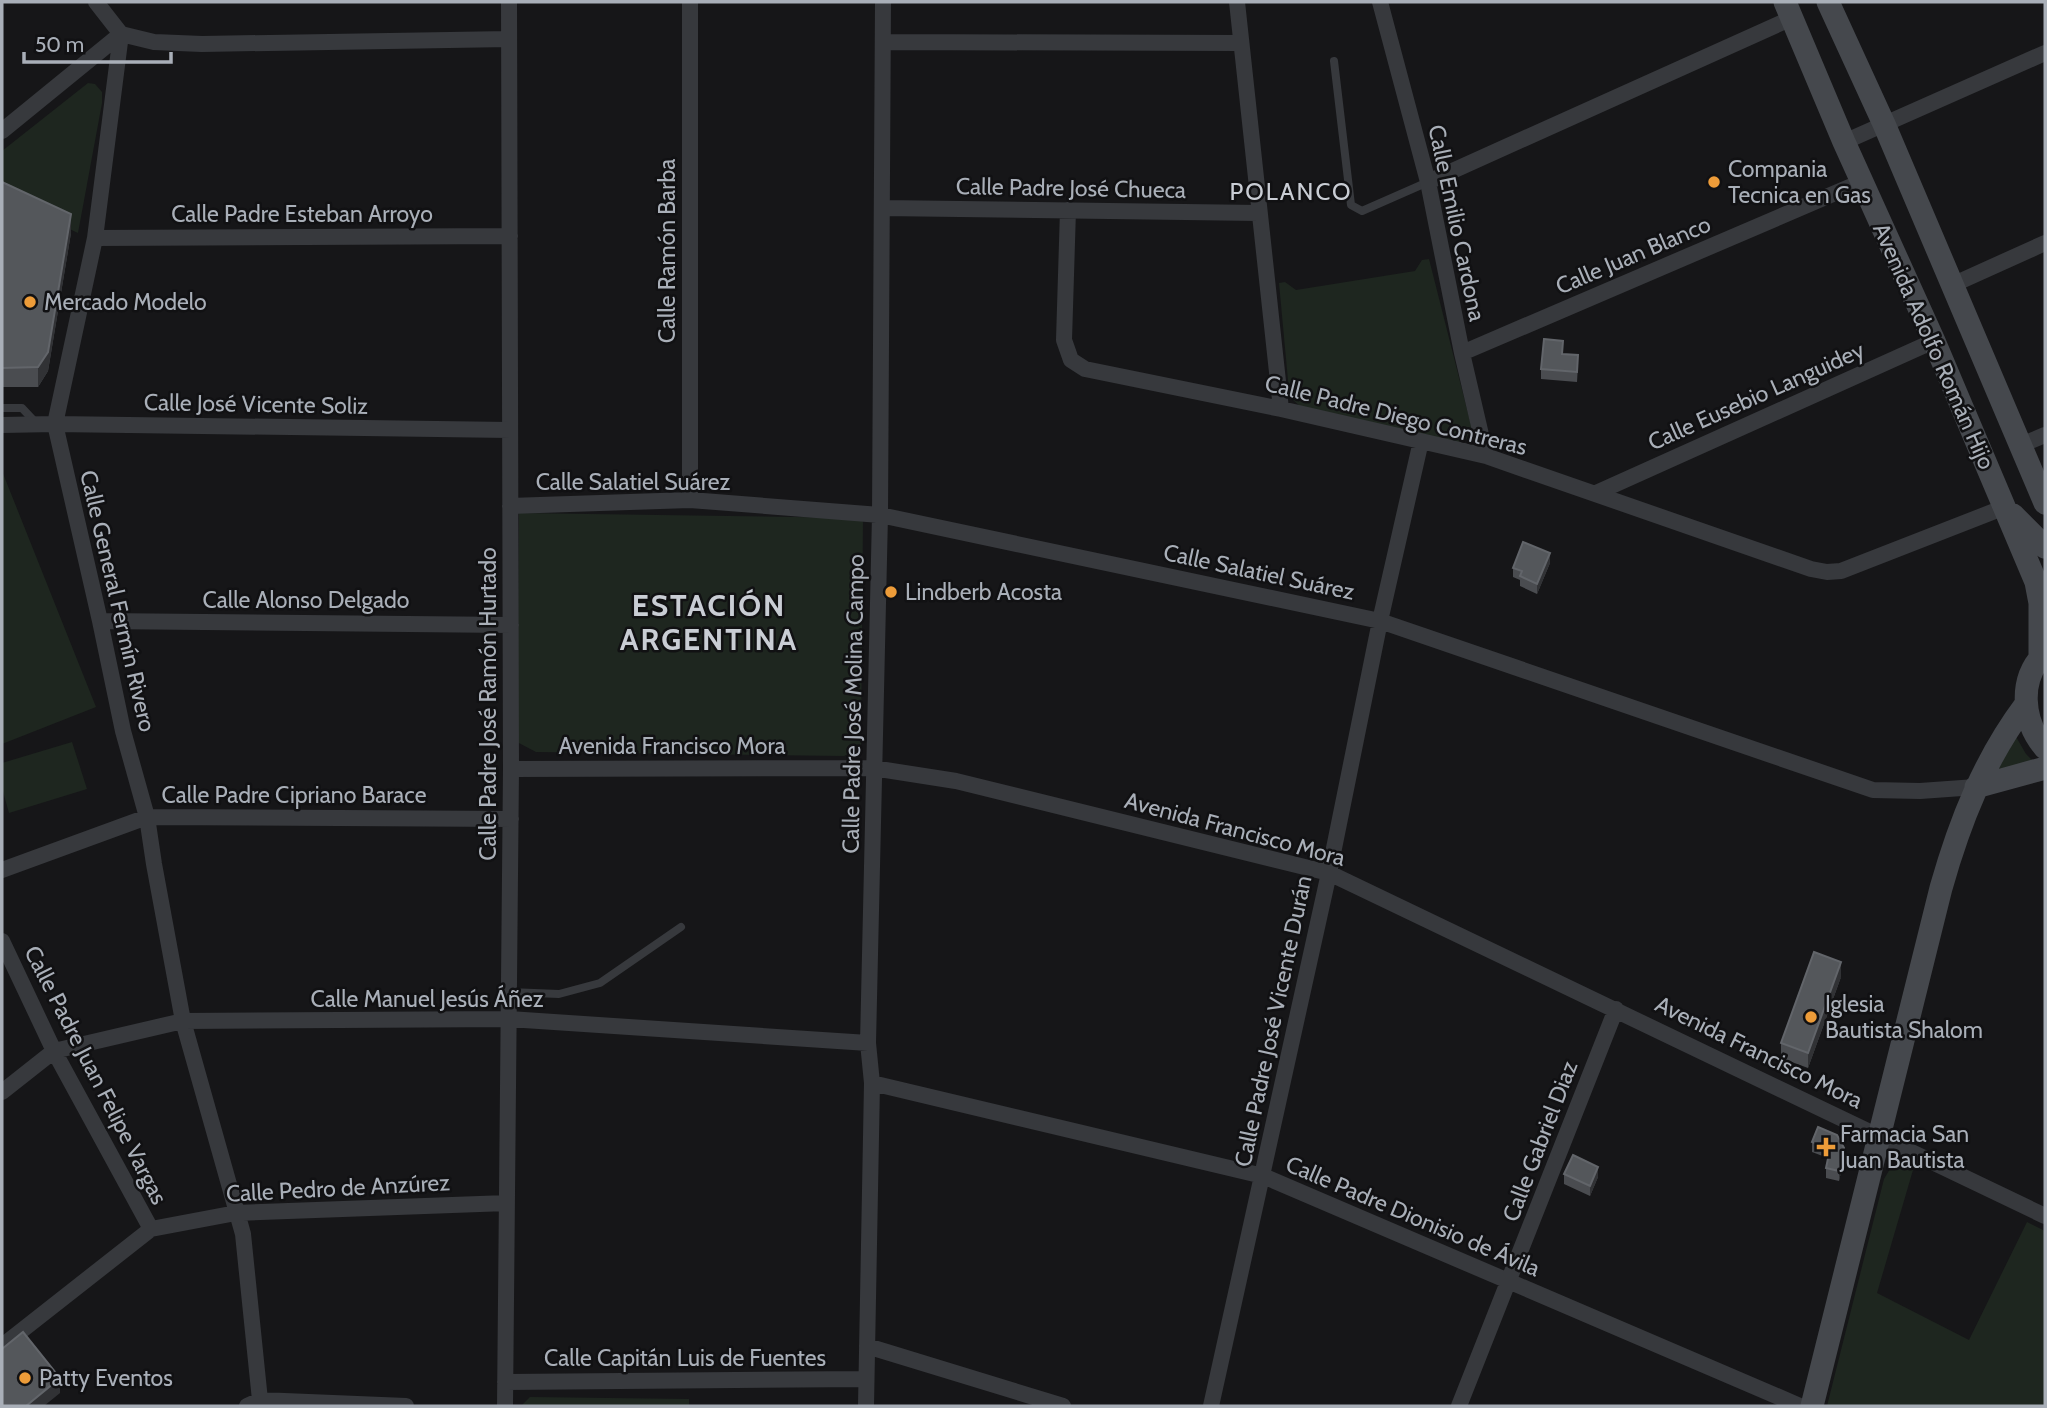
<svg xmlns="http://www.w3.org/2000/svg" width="2047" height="1408" font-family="Cabin,sans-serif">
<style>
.green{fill:#1e261f}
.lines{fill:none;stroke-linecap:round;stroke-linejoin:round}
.lane{stroke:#37393d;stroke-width:8}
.street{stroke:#37393d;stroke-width:16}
.secondary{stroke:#45484d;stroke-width:23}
.wall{fill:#4a4c50}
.shaded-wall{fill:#313235}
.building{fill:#54575b;stroke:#62656a;stroke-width:2}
.poi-dot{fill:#ed9c39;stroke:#111113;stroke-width:2.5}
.labels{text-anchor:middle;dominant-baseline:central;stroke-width:5;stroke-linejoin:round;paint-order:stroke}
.poi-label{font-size:23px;fill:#a9afb8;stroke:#111113;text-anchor:start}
.street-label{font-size:23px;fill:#a9afb8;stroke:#111113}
.neighbourhood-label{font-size:24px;letter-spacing:2px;fill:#c9cdd4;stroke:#111113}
.district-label{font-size:30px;font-weight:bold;letter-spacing:2px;fill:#c9cdd4;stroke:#111113}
</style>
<rect width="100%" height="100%" fill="#161618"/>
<path class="green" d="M88,83L95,84L102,92V103L78,233L2,197V151Z
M1429,259L1472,429L1466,440L1460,443L1300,406L1293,400L1289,391L1279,283L1285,282L1296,290L1415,271L1422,260Z
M2,471L96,707L2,744Z
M519,513L863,518L861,747L844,756L536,752L517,742Z
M2015,735L2026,754L2033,761L1998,770Z
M72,742L87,789L9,813L2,788V763Z
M1900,1166L1913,1170L1877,1293L1969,1340L2027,1222L2045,1231V1406H1827L1884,1179L1890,1169Z
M530,1397L689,1399V1406H521Z"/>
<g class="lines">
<path class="lane" d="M1334,61L1351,205L1362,211L1428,182
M2,408H22L37,424
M509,992L559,994L600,983L681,927"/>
<path class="street" d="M96,2L121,34L95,238L55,424L100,621L123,731L147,817L154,864L183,1021L243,1234L260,1400
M690,2V500
M1237,2L1281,409
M1380,2L1428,182L1462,353L1486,456
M884,42L1241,43
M2,131L121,34L154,42L202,44L509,39
M1844,142L2045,53
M1428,182L1792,18
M882,208L1259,213
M1068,210L1064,340L1071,360L1085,369L1281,409L1486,456L1811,569L1827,572L1841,571L2005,507
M95,238L510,236
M1952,285L2045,243
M1462,353L1861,182
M2,425L55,424L510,430
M2021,445L2045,435
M1596,493L1934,341
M510,506L690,500L880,515L1380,621L1873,790L1920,791L1976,787
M100,621L511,625
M511,769L873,768L956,781L1329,873L2045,1216
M2,870L147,817L511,819
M2,941L54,1051L151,1229
M872,1083L1263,1176L1800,1406
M2,1092L54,1051L183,1021L509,1019L868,1043
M2,1346L151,1229L236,1213L507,1203
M867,1346L1063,1406
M505,1382L866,1379
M247,1406L260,1400L406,1406
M505,1406L511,769L509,2
M866,1406L872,1083L868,1043L880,515L883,2
M1211,1406L1329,873L1380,621L1421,441
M1459,1406L1616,1009"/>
<path class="secondary" d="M1785,2L1844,142L1934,341L2036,582L2040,603V657
M1828,2L1884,124L2045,503
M2013,515L2045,547
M2045,653C2018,679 2022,721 2045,748
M1976,787L2045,768
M1812,1406L1941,888C1960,821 1984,760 2026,704"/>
</g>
<path class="wall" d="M2,182L71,233L48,371L38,387H2Z
M1563,354L1578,365L1577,382L1541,379V369Z
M1550,563L1537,594L1520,586V580L1513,577V568Z
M1841,977L1808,1068L1781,1058V1043Z
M1837,1135L1844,1158L1839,1181L1826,1178V1168L1828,1158L1812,1152V1142Z
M1564,1174L1598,1177L1590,1196L1564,1184Z"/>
<path class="shaded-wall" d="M71,214V233L48,371L38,387V367Z
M1550,553V563L1537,594V584Z
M1841,962V977L1808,1068V1053Z
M1844,1148V1158L1839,1181V1171Z
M1598,1167V1177L1590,1196V1186Z
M60,1378V1393L44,1406H26Z"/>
<path class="building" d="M2,182L71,214L48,352L38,367L2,368Z
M1544,339L1563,341L1562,354L1578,355L1577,372L1541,369Z
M1523,542L1550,553L1537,584L1520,576L1522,571L1513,568Z
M1814,952L1841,962L1808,1053L1781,1043Z
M1818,1127L1837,1135L1844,1148L1839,1171L1826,1168L1830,1149L1812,1142Z
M1573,1155L1598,1167L1590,1186L1564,1174Z
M23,1332L60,1378L26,1406H2V1349Z"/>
<g class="poi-dot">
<circle cx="1714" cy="182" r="7"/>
<circle cx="30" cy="302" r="7"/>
<circle cx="891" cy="592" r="7"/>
<circle cx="1811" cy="1017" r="7"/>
<path d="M1822.5 1136.5h7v7h7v7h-7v7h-7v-7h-7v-7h7z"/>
<circle cx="25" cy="1378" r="7"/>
</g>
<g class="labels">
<g class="poi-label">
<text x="1728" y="169">Compania<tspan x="1728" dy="26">Tecnica en Gas</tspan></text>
<text x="44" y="302">Mercado Modelo</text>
<text x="905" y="592">Lindberb Acosta</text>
<text x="1825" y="1004">Iglesia<tspan x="1825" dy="26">Bautista Shalom</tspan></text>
<text x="1840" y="1134">Farmacia San<tspan x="1840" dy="26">Juan Bautista</tspan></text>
<text x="39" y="1378">Patty Eventos</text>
</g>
<g class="street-label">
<text transform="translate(1071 188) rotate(1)">Calle Padre José Chueca</text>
<text x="302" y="214">Calle Padre Esteban Arroyo</text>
<text transform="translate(1457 223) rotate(78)">Calle Emilio Cardona</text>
<text transform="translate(667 251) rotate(-90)">Calle Ramón Barba</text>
<text transform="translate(1633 255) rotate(-23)">Calle Juan Blanco</text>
<text transform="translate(1934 346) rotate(66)">Avenida Adolfo Román Hijo</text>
<text transform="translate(1756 396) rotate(-24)">Calle Eusebio Languidey</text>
<text transform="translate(256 404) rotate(1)">Calle José Vicente Soliz</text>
<text transform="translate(1396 415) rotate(14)">Calle Padre Diego Contreras</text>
<text x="633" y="482">Calle Salatiel Suárez</text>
<text transform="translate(1259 572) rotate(12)">Calle Salatiel Suárez</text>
<text x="306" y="600">Calle Alonso Delgado</text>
<text transform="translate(118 601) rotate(77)">Calle General Fermín Rivero</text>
<text transform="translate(488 704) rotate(-90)">Calle Padre José Ramón Hurtado</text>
<text transform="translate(853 704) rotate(-89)">Calle Padre José Molina Campo</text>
<text x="672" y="746">Avenida Francisco Mora</text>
<text x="294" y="795">Calle Padre Cipriano Barace</text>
<text transform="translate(1235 829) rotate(15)">Avenida Francisco Mora</text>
<text x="427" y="999">Calle Manuel Jesús Áñez</text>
<text transform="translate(1273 1021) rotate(-78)">Calle Padre José Vicente Durán</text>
<text transform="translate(1759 1052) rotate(26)">Avenida Francisco Mora</text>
<text transform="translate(96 1075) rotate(63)">Calle Padre Juan Felipe Vargas</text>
<text transform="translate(1540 1141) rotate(-69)">Calle Gabriel Diaz</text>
<text transform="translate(338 1188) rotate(-3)">Calle Pedro de Anzúrez</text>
<text transform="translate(1413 1216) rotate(23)">Calle Padre Dionisio de Ávila</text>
<text x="685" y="1358">Calle Capitán Luis de Fuentes</text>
</g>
<g class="neighbourhood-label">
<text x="1291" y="191">POLANCO</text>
</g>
<g class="district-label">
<text x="709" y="605">ESTACIÓN<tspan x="709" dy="34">ARGENTINA</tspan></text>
</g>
</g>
<rect width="2047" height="1408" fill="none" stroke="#a9afb8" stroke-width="7"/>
<path d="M24 52v10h147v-10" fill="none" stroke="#a9afb8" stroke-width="3.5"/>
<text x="35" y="52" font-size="21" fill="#a9afb8" stroke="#111113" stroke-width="5" paint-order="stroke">50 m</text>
</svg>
